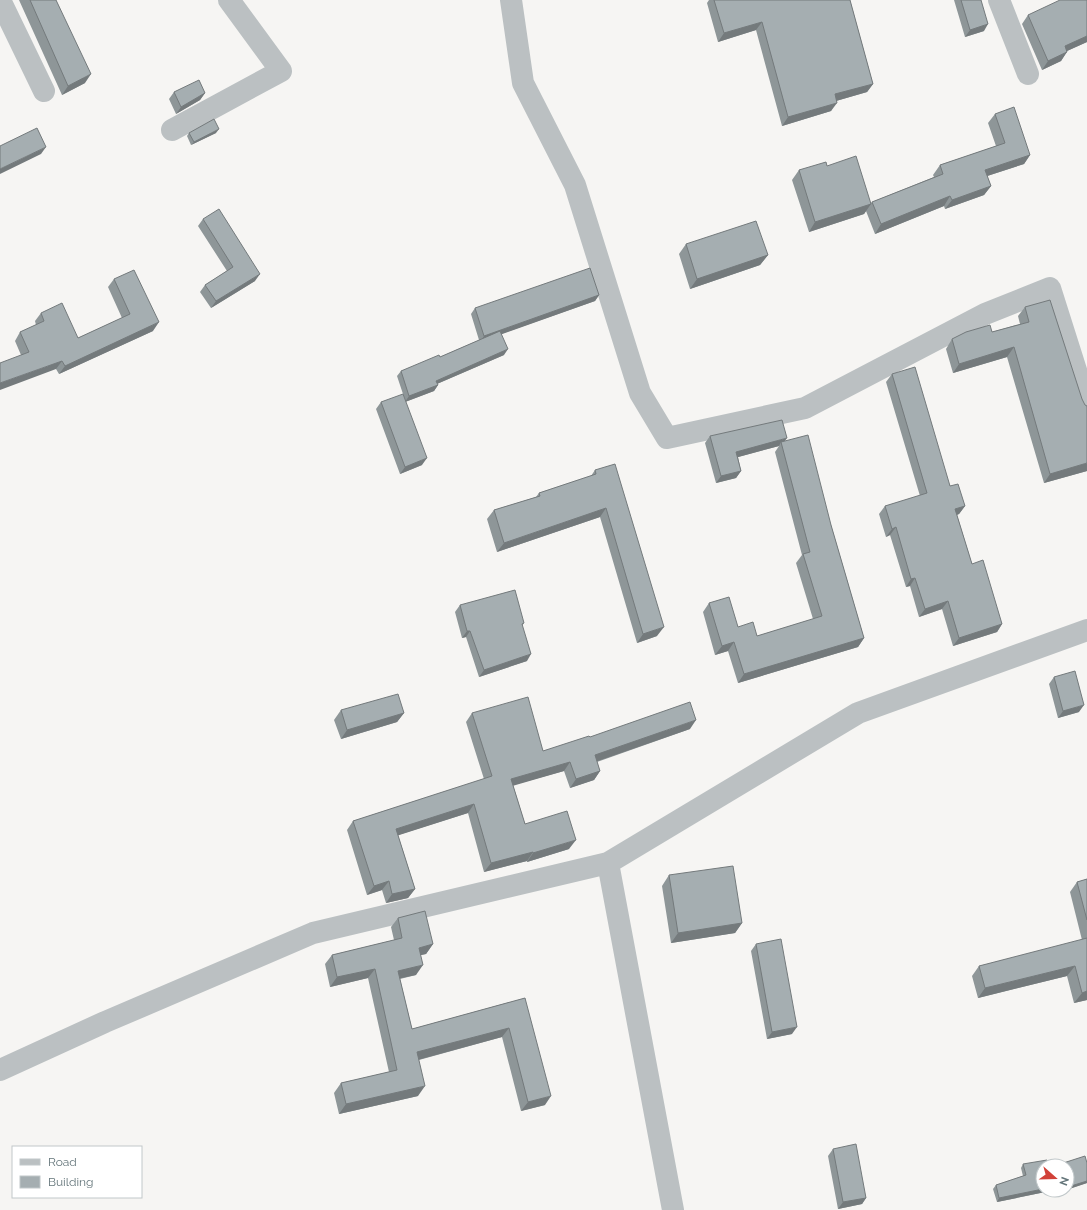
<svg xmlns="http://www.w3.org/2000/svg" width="1087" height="1210" font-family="Raleway,sans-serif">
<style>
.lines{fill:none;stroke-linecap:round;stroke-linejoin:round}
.street{stroke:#bbc0c2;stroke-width:22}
.wall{fill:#8e9698}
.shaded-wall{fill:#747a7c}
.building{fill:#a5aeb1;stroke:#747a7c}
</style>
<rect width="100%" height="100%" fill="#f6f5f3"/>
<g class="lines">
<path class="street" d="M0,0L44,91
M511,0L523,83L575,185L640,393L667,438L805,408L985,314L1050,288L1087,405
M999,0L1028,74
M172,130L281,71L229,0
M608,863L673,1210
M0,1070L105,1022L313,933L608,863L858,713L1087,630"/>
</g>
<path class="wall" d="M19,0H56L85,83L62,95Z
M709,0H850L873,84L867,92L836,101L831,111L782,126L756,30L718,42L707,3Z
M954,0H981L984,31L965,37Z
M1087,0V42L1067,51L1061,61L1042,70L1022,24L1028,15Z
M174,92L205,93L200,100L176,114L169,99Z
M995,114L1030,155L1024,164L987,176L991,186L984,195L945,209L944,206L875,234L866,211L864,214L809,232L792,180L799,170L827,166L871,203L872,202L934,177L933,175L940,165L996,146L988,123Z
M189,133H216L191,145L187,136Z
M203,219L255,281L211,308L200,292L205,285L227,271L198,226Z
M686,244L768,255L760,265L690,289L679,254Z
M114,279L153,331L59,374L56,369L21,355L15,341L20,332L36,325L35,321L41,313L78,338L122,318L108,287Z
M599,295L595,301L501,334L504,355L437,384L438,385L434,391L405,402L422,465L400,474L376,409L381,402L405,400L397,376L401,371L440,357L479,340L471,314L475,308Z
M1025,307L1087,471L1044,483L1007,357L953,373L946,349L952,339L992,332L1020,324L1018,316Z
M892,374L950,486L965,506L959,514L957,515L972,564L1002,624L997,632L953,646L942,609L919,617L910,586L906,587L890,535L886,537L879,514L885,506L920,496L886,382Z
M710,436L784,441L831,525L864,638L858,647L738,683L728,651L715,655L703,612L709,603L738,627L757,636L813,619L796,563L802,555L775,452L779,446L738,457L741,471L736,478L716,483L705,443Z
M595,470L657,636L637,643L600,517L497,552L487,519L494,510L536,497L539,493L591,476Z
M460,605L524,623L522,626L527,661L479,677L466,637L462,638L455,612Z
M1054,677L1079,712L1058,718L1049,684Z
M341,710L404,713L397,722L341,739L334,720Z
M472,713L543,751L590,737L690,729L597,762L600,771L594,780L570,788L564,771L513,785L525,824L569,849L527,862V861L484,872L468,813L398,835L415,889L408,898L386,903L382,890L367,895L347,830L353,821L484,779L466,722Z
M669,875L742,923L735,933L671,943L662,886Z
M1087,879V1000L1074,1003L1067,976L978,998L972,976L979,966L1082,940L1070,892L1077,882Z
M398,918L433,944L426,954L420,955L416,975L400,979L412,1029L525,998L545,1105L521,1111L502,1037L419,1060L418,1096L339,1114L334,1093L341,1083L389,1072L368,978L330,987L325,964L332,955L394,940L391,927Z
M756,944L792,1034L767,1039L751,951Z
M833,1149L866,1198L862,1204L838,1209L828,1156Z
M1023,1164L1043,1190H1055L997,1202L993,1189L996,1185L1023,1176L1021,1168Z
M1067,1166L1087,1183L1069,1189L1068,1187Z"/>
<path class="shaded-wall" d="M762,22L756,30L718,42L724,33Z
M988,24L984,31L965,37L970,30Z
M1087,36V42L1058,55L1065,46Z
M1067,52L1061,61L1042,70L1048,61Z
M91,74L85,83L62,95L68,86Z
M873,84L867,92L829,103L835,94Z
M205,93L200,100L176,114L181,107Z
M837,103L831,111L782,126L788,117Z
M219,129L216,133L191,145L194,142Z
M46,147L41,154L0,174V169Z
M1030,155L1024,164L978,179L985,170Z
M991,186L984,195L945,209L952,200Z
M950,196L944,206L875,234L881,224Z
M871,204L864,214L809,232L815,222Z
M768,255L760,265L690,289L697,279Z
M260,274L255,281L211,308L216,301Z
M599,295L595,301L480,342L484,336Z
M159,322L153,331L59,374L65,366Z
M1014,347L1007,357L953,373L959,364Z
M508,349L504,355L432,386L436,381Z
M62,361L56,369L0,390V383Z
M438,385L434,391L405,402L409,396Z
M787,438L782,445L781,442L779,446L731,459L736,452Z
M427,458L422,465L400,474L405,467Z
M1087,463V471L1044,483L1050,474Z
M741,471L736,478L716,483L721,476Z
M965,506L959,514L950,517L955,509Z
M606,508L600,517L497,552L504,543Z
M896,527L890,535L886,537L892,529Z
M915,578L910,586L906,587L911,579Z
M948,601L942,609L919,617L925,609Z
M1002,624L997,632L953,646L959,638Z
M664,627L657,636L637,643L643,634Z
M467,631H470L466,637L462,638Z
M864,638L858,647L738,683L744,674Z
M734,642L728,651L715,655L722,646Z
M531,654L527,661L479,677L484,670Z
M1084,705L1079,712L1058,718L1063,711Z
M404,713L397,722L341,739L347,730Z
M696,720L690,729L589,764L595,755Z
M570,762L564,771L505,788L511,779Z
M600,771L594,780L570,788L576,779Z
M474,804L468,813L390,838L396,829Z
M576,840L569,849L527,862L533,853Z
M533,852L527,861L484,872L491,863Z
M389,881L382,890L367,895L374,886Z
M415,889L408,898L386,903L392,894Z
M742,923L735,933L671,943L678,933Z
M433,944L426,954L412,957L419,948Z
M423,965L416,975L392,980L398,971Z
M1075,966L1067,976L978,998L985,988Z
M375,969L368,978L330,987L337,977Z
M1087,991V1000L1074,1003L1082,993Z
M797,1027L792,1034L767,1039L772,1032Z
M509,1028L502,1037L410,1062L417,1052Z
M425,1086L418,1096L339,1114L346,1104Z
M551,1096L545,1105L521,1111L528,1102Z
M1087,1181V1183L1069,1189L1071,1186Z
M1067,1184H1070L1068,1187L1067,1188Z
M1043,1189V1190H1055L997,1202L999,1198Z
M866,1198L862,1204L838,1209L843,1202Z"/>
<path class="building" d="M30,0H56L91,74L68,86Z
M714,0H850L873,84L835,94L837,103L788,117L762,22L724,33Z
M961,0H981L988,24L970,30Z
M1060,0H1087V36L1065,46L1067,52L1048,61L1028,15Z
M199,80L205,93L181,107L174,92Z
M1014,107L1030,155L985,170L991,186L952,200L950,196L881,224L872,202L943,174L940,165L1005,143L995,114Z
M214,119L219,129L194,142L189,133Z
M37,128L46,147L0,169V146Z
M856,156L871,204L815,222L799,170L826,162L827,166Z
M219,209L260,274L216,301L205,285L233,267L203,219Z
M756,221L768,255L697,279L686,244Z
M590,268L599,295L484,336L475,308Z
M134,270L159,322L65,366L62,361L0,383V363L29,352L20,332L44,321L41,313L62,303L78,338L130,314L114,279Z
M1050,300L1082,399L1085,405L1087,406V463L1050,474L1014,347L959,364L952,339L966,332L990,325L992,332L1029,322L1025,307Z
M500,331L508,349L436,381L438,385L409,396L401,371L439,355L440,357Z
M915,367L950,486L958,484L965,506L955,509L972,564L983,560L1002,624L959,638L948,601L925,609L915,578L911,579L896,527L892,529L885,506L927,493L892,374Z
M403,394L427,458L405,467L381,402Z
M782,420L787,438L736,452L741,471L721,476L710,436Z
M808,435L831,525L864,638L744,674L734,642L722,646L709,603L729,597L738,627L753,622L757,636L822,616L803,554L810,552L781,442Z
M615,464L664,627L643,634L606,508L504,543L494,510L540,496L539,493L596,474L595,470Z
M515,590L524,623L522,624L531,654L484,670L470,631H467L460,605Z
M1075,671L1084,705L1063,711L1054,677Z
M398,694L404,713L347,730L341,710Z
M528,697L543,751L589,736L590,737L690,702L696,720L595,755L600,771L576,779L570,762L511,779L525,824L567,811L576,840L533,853V852L491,863L474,804L396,829L415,889L392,894L389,881L374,886L353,821L492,776L472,713Z
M733,866L742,923L678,933L669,875Z
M1087,879V920L1077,882Z
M425,911L433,944L419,948L423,965L398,971L412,1029L525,998L551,1096L528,1102L509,1028L417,1052L425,1086L346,1104L341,1083L397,1070L375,969L337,977L332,955L402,938L398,918Z
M1087,938V991L1082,993L1075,966L985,988L979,966Z
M781,939L797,1027L772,1032L756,944Z
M856,1144L866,1198L843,1202L833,1149Z
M1085,1156L1087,1163V1181L1071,1186L1070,1184H1067V1166H1054Z
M1047,1160L1048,1166H1043V1189L999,1198L996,1185L1026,1175L1023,1164Z"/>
<rect x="12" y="1146" width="130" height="52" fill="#ffffff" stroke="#c1c8ca"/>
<rect x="20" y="1159" width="20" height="6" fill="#bbc0c2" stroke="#c1c8ca"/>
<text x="48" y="1166" font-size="12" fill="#64757a">Road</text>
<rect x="20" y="1176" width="20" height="12" fill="#a5aeb1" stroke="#c1c8ca"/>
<text x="48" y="1186" font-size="12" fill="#64757a">Building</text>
<g transform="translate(1055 1178) rotate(110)"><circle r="19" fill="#ffffff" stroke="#c1c8ca"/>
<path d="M0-3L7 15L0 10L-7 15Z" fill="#d14138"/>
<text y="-6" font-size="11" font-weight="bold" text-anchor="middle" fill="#64757a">N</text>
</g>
</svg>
